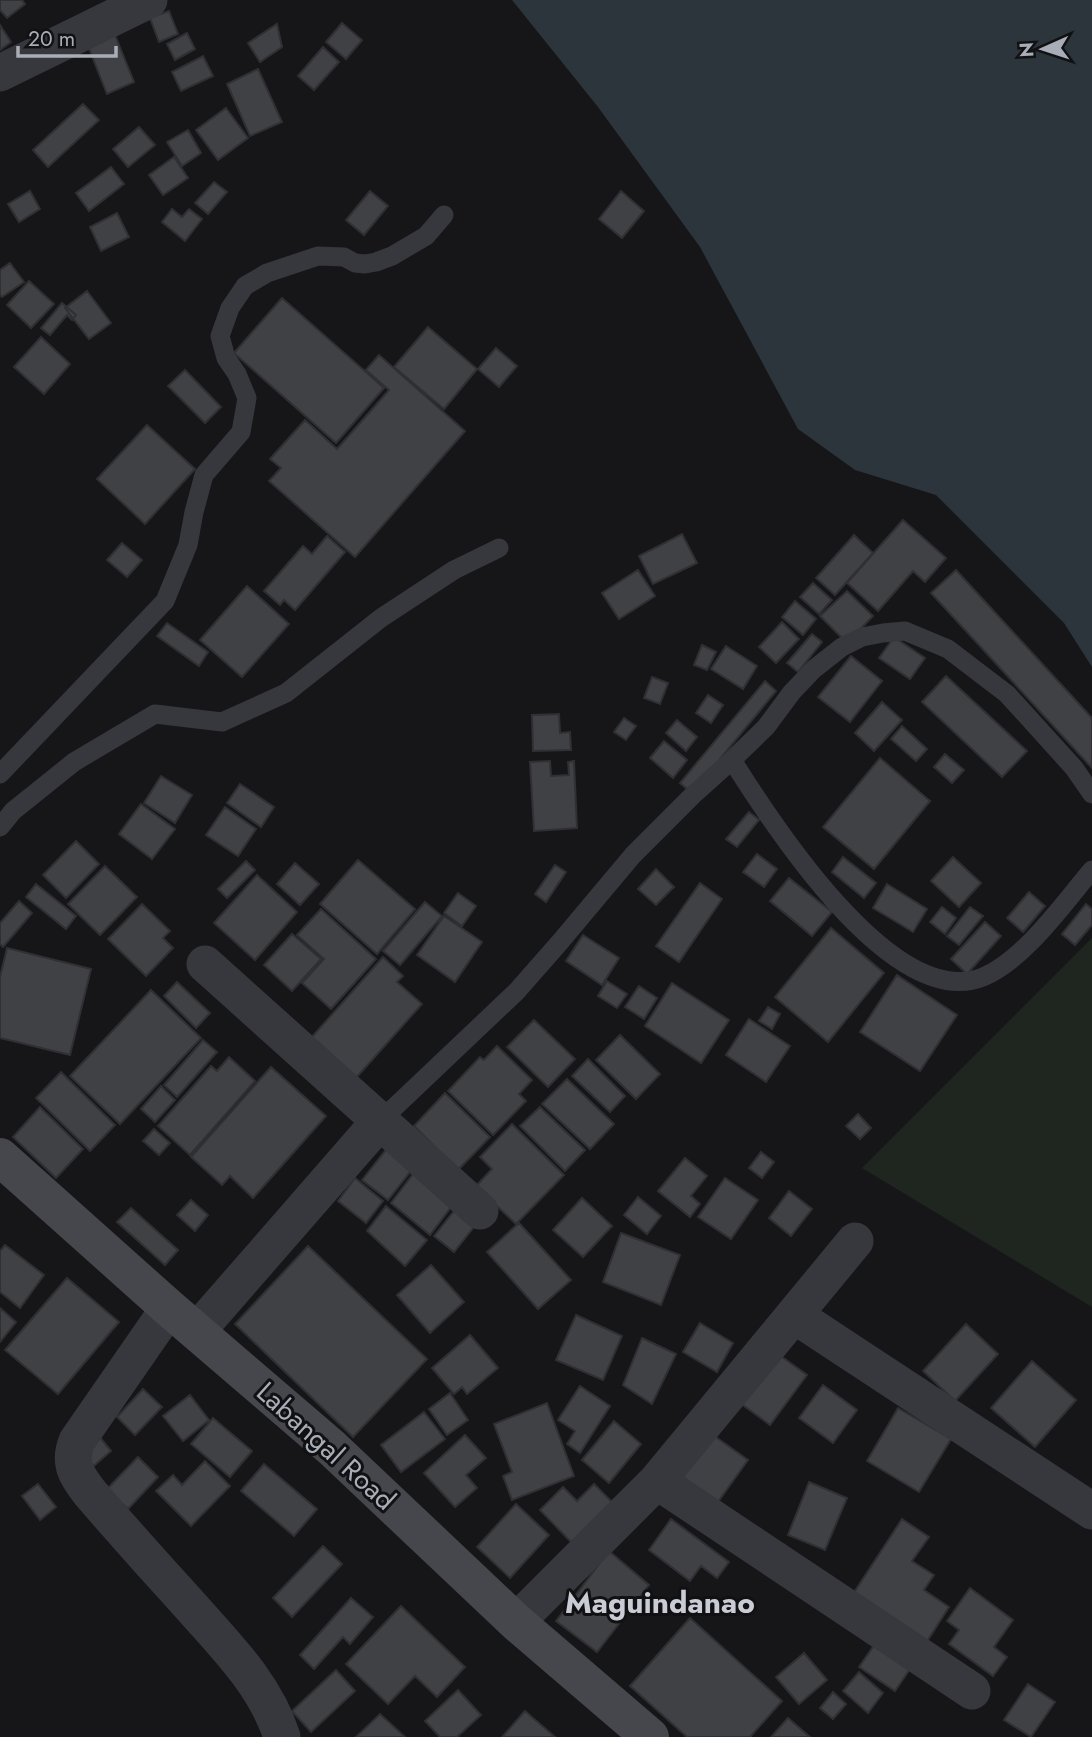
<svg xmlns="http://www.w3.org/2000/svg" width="1092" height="1737" font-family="Jost,sans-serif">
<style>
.green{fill:#1e261f}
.water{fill:#2c353c}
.building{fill:#404145;stroke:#303034;stroke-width:2}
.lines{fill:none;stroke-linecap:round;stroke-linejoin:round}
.lane{stroke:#37383d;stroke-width:19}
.street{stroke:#37383d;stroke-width:37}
.secondary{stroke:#45474d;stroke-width:38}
.labels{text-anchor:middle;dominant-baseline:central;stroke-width:6;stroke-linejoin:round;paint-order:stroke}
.street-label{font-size:28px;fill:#a8adb8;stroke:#111113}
.neighbourhood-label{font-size:30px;font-weight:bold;fill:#c9ccd4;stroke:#111113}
</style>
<rect width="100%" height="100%" fill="#161618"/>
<path class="green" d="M1092,938V1307L862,1168Z"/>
<path class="water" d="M512,0H1092V667L1064,623L936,495L855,470L798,429L700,247L598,107Z"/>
<path class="building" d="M0,0H22L25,4L7,18L0,10Z
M169,11L178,34L159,42L150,18Z
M342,23L362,40L346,59L326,42Z
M277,24L282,47L260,62L248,43Z
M0,25L11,42L0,50Z
M187,33L195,49L175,60L167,44Z
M115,35L134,82L107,94L88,46Z
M323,47L339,62L314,90L298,76Z
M203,56L213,76L181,91L172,72Z
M258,69L282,122L250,136L227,84Z
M83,104L99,120L48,167L33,150Z
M226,108L248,138L218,160L196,130Z
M139,127L155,145L128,167L113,149Z
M188,130L201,153L182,166L167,142Z
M174,157L188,178L163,195L149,175Z
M111,167L124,184L89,211L76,193Z
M214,182L227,192L208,214L195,203Z
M30,191L40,209L19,222L8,204Z
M370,191L388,206L364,235L346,220Z
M621,191L644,211L622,238L599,219Z
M172,209L182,217L189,209L202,219L185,241L162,222Z
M117,213L129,237L101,251L90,227Z
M10,263L24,282L2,297L0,295V270Z
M29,281L54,304L31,328L7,305Z
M87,291L111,323L89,339L65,308Z
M282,298L384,388L336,443L234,353Z
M62,303L76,315L72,320L67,315L50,335L41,328Z
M428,327L477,369L444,409L394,367Z
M41,337L70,364L44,394L14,367Z
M496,348L517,366L499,387L478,369Z
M379,355L465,431L355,557L269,481L281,468L270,459L305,420L337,449L389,390L366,370Z
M185,370L221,407L205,423L168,386Z
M147,425L195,469L145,524L97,479Z
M903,520L946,558L925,582L913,571L878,611L847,583Z
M682,534L697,563L653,584L639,556Z
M854,535L873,553L835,595L816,578Z
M327,536L345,552L295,610L284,600L280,605L264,591L303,546L312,554Z
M122,543L142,560L127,577L107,560Z
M638,570L655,596L619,619L602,593Z
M956,570L1092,718V768L931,593Z
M813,583L832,600L819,614L800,597Z
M247,586L289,624L242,677L200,640Z
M847,591L873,616L847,643L820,616Z
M795,601L816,619L803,635L782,617Z
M782,622L799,639L776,663L759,647Z
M167,623L208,652L199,666L157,636Z
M812,634L822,642L798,672L787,663Z
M894,637L925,658L910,679L879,658Z
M702,645L716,652L707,670L694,665Z
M726,646L757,666L743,689L711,669Z
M851,656L882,681L850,722L818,697Z
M946,676L1027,751L1002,777L922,702Z
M652,677L668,683L660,704L644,698Z
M765,681L776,691L692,793L680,783Z
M708,695L723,705L711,723L696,713Z
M882,702L902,720L874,751L855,733Z
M559,714L560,733L570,732L571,750L533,751L532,715Z
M624,718L636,726L626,740L614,732Z
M677,720L697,737L686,751L666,733Z
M902,726L927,749L916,761L891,739Z
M664,741L687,760L673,778L650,758Z
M945,754L964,770L952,783L934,767Z
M880,758L930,801L874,869L823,827Z
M550,761L551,776L569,775L568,762L574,761L577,828L534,831L530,762Z
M161,776L192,795L175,823L144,803Z
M240,784L274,807L261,827L227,803Z
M141,804L175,829L152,859L119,834Z
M225,807L256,829L238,856L206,835Z
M749,812L759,820L737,847L726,839Z
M76,841L99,864L66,898L43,875Z
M757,854L777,869L764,887L743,872Z
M843,857L876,883L864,898L832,872Z
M953,857L981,883L959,907L931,881Z
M358,860L415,909L377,954L320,904Z
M246,861L255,870L227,898L218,889Z
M295,863L319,884L300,905L277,884Z
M555,865L566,872L546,902L535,894Z
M105,866L137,897L100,935L68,904Z
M656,869L674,887L656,905L638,889Z
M257,875L297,912L255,960L214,923Z
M789,878L832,912L812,936L770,901Z
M700,883L722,899L679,962L656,946Z
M36,884L76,916L66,929L26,897Z
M887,884L927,909L913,932L873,908Z
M1029,892L1045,906L1023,932L1007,918Z
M458,893L476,906L462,926L444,913Z
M19,901L32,913L3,947L0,944V923Z
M425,902L442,916L400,965L383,951Z
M142,904L170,931L163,938L173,948L146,976L108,939Z
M1086,904L1092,909V925L1075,945L1062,934Z
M942,907L956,918L945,934L930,922Z
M970,907L983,916L959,945L947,936Z
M321,909L376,959L331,1009L302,983L324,959L297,935Z
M444,916L482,942L455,982L417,955Z
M985,922L1001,936L967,974L951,959Z
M831,928L884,973L828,1042L775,997Z
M292,934L321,959L292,991L264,965Z
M583,935L619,958L602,985L566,961Z
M7,948L91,969L70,1055L0,1038V977Z
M383,957L403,976L397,982L422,1004L355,1079L311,1038Z
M897,975L957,1015L920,1071L860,1032Z
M607,981L627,994L617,1008L598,996Z
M177,982L210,1013L196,1028L164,996Z
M672,983L729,1020L701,1063L645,1026Z
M639,986L657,998L644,1019L625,1007Z
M151,990L201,1038L120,1124L70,1076Z
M768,1007L780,1014L772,1029L759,1021Z
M749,1019L790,1046L766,1082L726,1055Z
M534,1020L575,1059L548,1087L507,1047Z
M620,1035L660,1074L636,1099L596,1060Z
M203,1040L217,1052L177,1097L164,1085Z
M497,1046L532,1080L519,1094L526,1101L493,1135L448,1091L480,1057L484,1060Z
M229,1057L255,1081L190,1155L158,1126L211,1066L217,1071Z
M588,1059L625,1096L610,1112L572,1076Z
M271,1067L326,1116L253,1198L230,1176L222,1185L191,1157Z
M61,1072L115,1125L90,1151L36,1098Z
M567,1079L614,1124L590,1149L542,1104Z
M161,1086L175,1100L155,1122L141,1109Z
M445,1093L490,1137L458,1170L414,1126Z
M40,1107L83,1149L56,1178L13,1137Z
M540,1107L585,1150L565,1171L520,1126Z
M858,1114L871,1128L860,1139L846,1126Z
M512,1124L564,1175L516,1224L476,1186L492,1169L480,1157Z
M154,1129L170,1143L159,1155L143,1141Z
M389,1146L414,1167L388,1200L362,1180Z
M761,1152L774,1162L762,1178L749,1168Z
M685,1158L707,1176L691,1196L700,1204L690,1217L658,1191Z
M413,1174L452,1206L430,1235L391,1203Z
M355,1178L383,1201L366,1223L338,1201Z
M725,1178L758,1200L731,1239L698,1217Z
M789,1191L812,1209L791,1236L769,1218Z
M638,1197L661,1216L647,1234L624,1215Z
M582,1198L612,1226L583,1257L553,1230Z
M191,1200L208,1215L195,1231L177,1215Z
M386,1206L427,1240L405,1266L367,1231Z
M131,1208L178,1250L165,1265L117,1222Z
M454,1211L474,1227L454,1252L434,1236Z
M519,1223L571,1280L538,1309L487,1252Z
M621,1233L680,1255L661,1305L603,1282Z
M5,1245L44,1275L20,1308L0,1292V1251Z
M308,1246L427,1359L353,1437L235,1324Z
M431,1265L464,1302L430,1333L397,1295Z
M67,1278L119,1322L58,1394L5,1350Z
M0,1308L16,1322L0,1342Z
M576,1315L622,1336L603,1380L556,1360Z
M700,1323L733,1343L717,1372L683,1352Z
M966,1324L998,1354L955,1401L923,1371Z
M470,1335L498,1368L467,1394L462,1387L454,1394L432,1368Z
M642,1338L676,1354L652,1404L623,1385Z
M778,1354L807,1375L770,1425L740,1403Z
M1032,1361L1076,1400L1035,1447L991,1408Z
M823,1385L857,1410L833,1443L799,1418Z
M580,1386L610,1406L580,1453L567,1444L575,1431L558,1420Z
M143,1389L162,1407L135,1435L117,1417Z
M450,1393L468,1420L447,1435L429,1409Z
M190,1395L209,1420L183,1441L163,1416Z
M547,1403L574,1476L512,1500L503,1476L512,1472L494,1424Z
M898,1408L951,1439L919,1492L867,1461Z
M424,1412L445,1439L401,1472L381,1445Z
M213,1418L252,1451L230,1477L191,1444Z
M614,1421L641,1444L609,1483L582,1460Z
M98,1435L111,1451L89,1470L75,1453Z
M465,1435L486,1458L466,1475L477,1488L455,1507L424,1473Z
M713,1435L748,1460L715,1506L680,1481Z
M138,1457L158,1477L128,1509L107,1489Z
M205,1461L230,1486L191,1526L156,1491L173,1475L182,1485Z
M264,1464L317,1509L294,1536L241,1491Z
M809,1482L847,1498L825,1550L788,1535Z
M38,1484L56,1507L40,1520L22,1496Z
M594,1484L612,1502L572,1543L540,1510L563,1487L577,1501Z
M516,1504L549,1535L510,1578L477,1547Z
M671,1519L729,1562L717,1578L701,1566L690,1581L649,1550Z
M902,1519L929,1537L912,1561L934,1575L924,1590L949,1607L924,1646L851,1597Z
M323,1546L342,1564L292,1617L273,1598Z
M609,1551L649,1585L597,1652L556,1621Z
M970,1588L1013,1620L994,1647L1007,1657L993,1676L949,1644L959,1630L947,1621Z
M351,1598L373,1617L350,1644L343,1637L314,1669L300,1655Z
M401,1606L465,1667L437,1697L415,1676L388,1704L346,1664Z
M690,1618L782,1701L750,1737H687L630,1686Z
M875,1644L910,1669L895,1691L859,1667Z
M804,1653L827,1680L799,1704L776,1677Z
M336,1670L355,1691L311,1732L292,1711Z
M859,1672L883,1693L868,1713L843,1691Z
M1028,1684L1055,1702L1031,1737L1004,1720Z
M458,1690L481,1715L457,1737H440L425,1721Z
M833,1692L846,1704L833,1719L820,1708Z
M525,1711L555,1737H502Z
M380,1714L405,1737H356Z
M788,1718L810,1737H771Z"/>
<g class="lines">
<path class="lane" d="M732,760C771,822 893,1013 983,977C1024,960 1063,904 1092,870
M0,774L165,601L188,545L194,512L204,475L241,432L247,398L237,374L226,358L220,336L230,308L245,286L267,273L318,256L344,257L355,263L365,264L376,262L392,256L426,236L444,215
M0,827L13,811L74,762L155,714L222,722L286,693L381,618L454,570L499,548
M380,1121L517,991L560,942L633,855L693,795L732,760L766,727L792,692L814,669L842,647L862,637L883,633L905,631L948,649L1007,694L1074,768L1092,794"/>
<path class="street" d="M0,73L149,0
M205,964L480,1211
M169,1308L77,1441C68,1463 76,1475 90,1493C122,1530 154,1566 187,1602C223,1643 265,1683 282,1737
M794,1315L1092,1511
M197,1331L380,1121
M657,1481L972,1691
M516,1622L657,1481L855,1241"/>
<path class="secondary" d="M0,1157L169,1308L332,1448L516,1622L650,1737"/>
</g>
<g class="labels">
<g class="street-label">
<text transform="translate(326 1446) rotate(42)">Labangal Road</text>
</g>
<g class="neighbourhood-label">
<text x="660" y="1602">Maguindanao</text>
</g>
</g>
<g transform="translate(1043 49) rotate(267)" stroke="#111113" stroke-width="5" paint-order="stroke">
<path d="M0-5L12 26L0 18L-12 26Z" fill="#a8adb8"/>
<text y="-10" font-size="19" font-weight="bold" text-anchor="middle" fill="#a8adb8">N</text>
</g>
<path d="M18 46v10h98v-10" fill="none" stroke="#a8adb8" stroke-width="3.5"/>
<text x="28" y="46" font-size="21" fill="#a8adb8" stroke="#111113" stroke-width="5" paint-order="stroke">20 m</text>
</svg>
